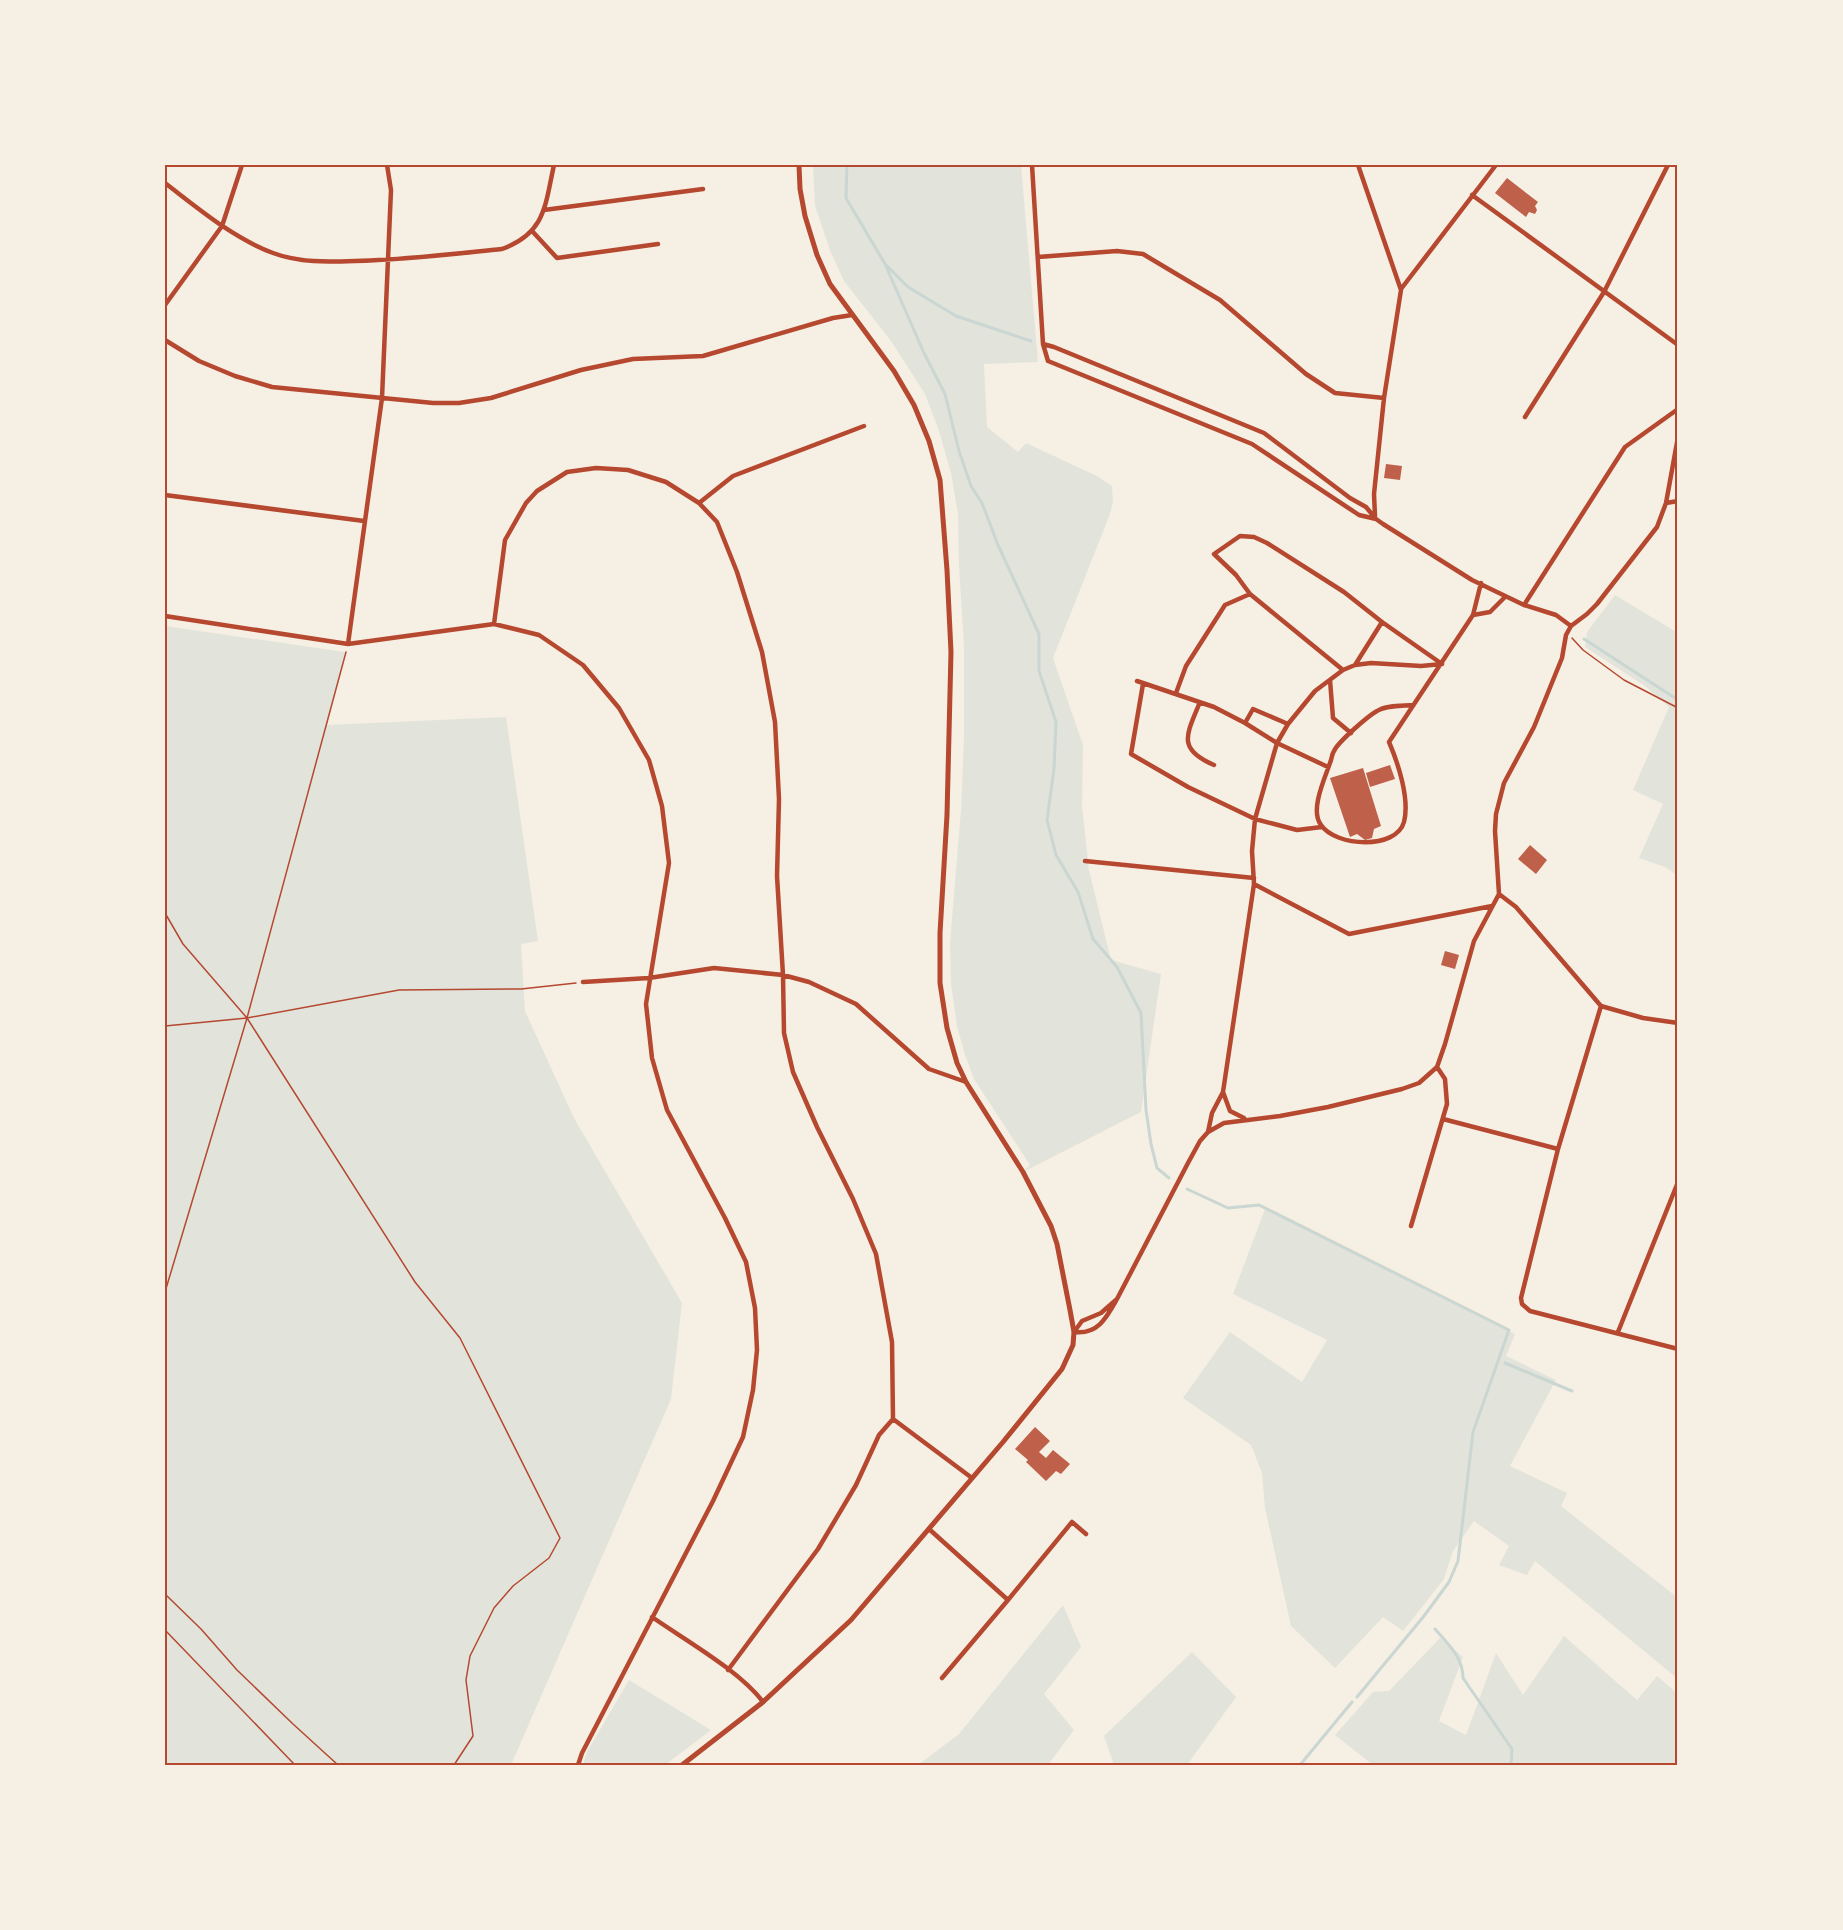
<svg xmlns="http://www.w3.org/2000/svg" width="1843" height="1930" font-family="Ubuntu,sans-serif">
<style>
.green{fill:#e2e4dc}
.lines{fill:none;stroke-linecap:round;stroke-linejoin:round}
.stream{stroke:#c9d6d2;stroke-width:3}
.building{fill:#bf614a}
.path{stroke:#b5482f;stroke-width:1.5}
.minor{stroke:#b5482f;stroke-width:4.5}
.tertiary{stroke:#b5482f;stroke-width:5}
.neatline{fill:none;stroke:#b5482f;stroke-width:2}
</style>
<rect width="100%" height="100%" fill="#f6efe4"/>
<path class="green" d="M813,165H1021L1038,362L984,364L987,427L1018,452L1026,443L1097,476L1112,486L1113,502L1110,514L1053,658L1083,745L1082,806L1089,870L1111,960L1161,974L1141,1112L1023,1172L1030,1165L974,1079L965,1055L957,1026L951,984L950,943L961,810L964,736V647L959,566L958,514L951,473L939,431L925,394L891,341L844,281L831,253L815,206Z
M1615,595L1678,633V876L1665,867L1639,858L1663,804L1633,790L1669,707L1645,686L1585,647L1587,632Z
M165,626L345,652L327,725L506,717L538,941L521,944L525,1011L574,1118L682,1303L671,1399L511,1765H165Z
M1265,1209L1515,1334L1506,1356L1556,1380L1510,1466L1567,1493L1561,1506L1678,1598V1679L1535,1561L1527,1575L1499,1565L1509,1546L1474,1521L1453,1551L1444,1579L1403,1631L1383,1617L1335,1668L1291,1626L1265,1508L1262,1473L1251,1445L1183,1398L1230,1332L1302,1382L1327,1340L1233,1294Z
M1063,1605L1081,1647L1044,1694L1074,1730L1048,1765H918L959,1734Z
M1564,1636L1637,1700L1657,1676L1678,1694V1765H1373L1335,1735L1373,1692L1389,1691L1440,1638L1463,1657L1439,1721L1466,1735L1496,1653L1523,1695Z
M1192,1652L1236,1697L1187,1765H1114L1104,1736Z
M629,1680L711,1730L665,1765H583L587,1752Z"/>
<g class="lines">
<path class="stream" d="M847,165L846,198L885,264L908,287L956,316L1031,341
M885,264L924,353L945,394L959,451L971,486L982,503L998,545L1039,634V671L1056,722L1054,769L1047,820L1056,855L1078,892L1093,939L1117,967L1141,1013L1146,1110L1151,1144L1157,1168L1169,1178
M1584,639L1678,700
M1187,1189L1228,1208L1259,1205L1509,1330L1473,1432L1458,1561L1449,1582L1424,1616L1357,1697
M1505,1363L1572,1391
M1435,1629C1448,1644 1463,1657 1463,1678L1512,1749L1511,1765
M1300,1765L1352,1702"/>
</g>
<path class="building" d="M1507,178L1538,202L1535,206L1537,210L1535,214L1529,212L1526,217L1495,193Z
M1386,464L1402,466L1400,480L1384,478Z
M1390,765L1395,779L1370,787L1366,773Z
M1363,768L1381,826L1374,829L1372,838L1365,840L1357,834L1350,837L1330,778Z
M1530,845L1547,860L1536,874L1518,859Z
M1445,951L1459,955L1455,969L1441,965Z
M1035,1427L1050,1441L1039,1452L1046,1458L1053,1450L1070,1464L1061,1474L1056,1471L1046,1481L1026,1462L1028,1460L1015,1449Z"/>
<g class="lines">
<path class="path" d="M1572,638L1583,650L1624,680L1678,708
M165,913L183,944L247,1018L415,1282L460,1338L560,1538L549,1558L513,1586L494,1608L470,1656L466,1680L473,1736L454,1765
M165,1026L247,1018L399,990L521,989L576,983
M165,1292L247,1018L346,652
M165,1594L201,1629L237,1670L293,1724L338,1765
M165,1630L295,1765"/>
<path class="minor" d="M1032,165L1043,344L1048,361L1252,444L1359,515L1376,519
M1358,165L1401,290L1384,398L1374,494L1375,516
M165,183C199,209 233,238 273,253C300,263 327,262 355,261C404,260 453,254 502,249C546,233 545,205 554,165
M1472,195L1678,345
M544,210L703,189
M533,232L557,258L658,244
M1038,257L1117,251L1143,254L1220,300L1306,374L1335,393L1384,398
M1401,289L1496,165
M165,305L222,226L242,165
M165,340L199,361L235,376L272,387L433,403H459L491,398L581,370L633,359L703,356L833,318L852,315
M1043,344L1054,347L1264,433L1350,498L1366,507L1376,519L1383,524L1472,580L1524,605L1556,615L1571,626
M1525,417L1604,292L1668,165
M165,495L364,521
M699,503L733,476L864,426
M1666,503L1678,501
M1524,605L1625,447L1678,409
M1473,615L1490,612L1505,597
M165,616L348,644L494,624L539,635L583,665L619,708L649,760L662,806L669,863L646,1004L652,1058L667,1110L725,1218L746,1262L755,1308L757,1350L753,1390L743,1437L713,1501L582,1753L578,1765
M494,624L505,540L526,503L537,491L567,472L596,468L628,470L666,482L699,503L717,522L737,572L762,652L775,722L779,799L777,876L783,975L784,1033L793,1072L817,1127L853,1199L876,1254L892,1342L893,1419L879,1435L856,1485L818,1549L728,1670
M348,644L382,398L391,190L387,165
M1355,665L1382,622
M1343,670L1250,594L1236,575L1214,554L1240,536L1254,537L1267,543L1344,592L1382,622L1442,664
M1330,680L1333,718L1351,733
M1137,681L1214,707L1245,723L1277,743L1328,767
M1143,684L1131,754L1188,787L1255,819L1297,830L1322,827
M1176,693L1186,666L1225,605L1250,594
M1200,702C1187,734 1176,749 1214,765
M1413,705C1403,706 1386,705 1377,711C1368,716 1338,742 1334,751C1332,754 1332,757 1331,760C1326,776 1309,810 1321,825C1336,847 1396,850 1404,822C1410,799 1398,763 1389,742L1473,615L1481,583
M1245,723L1253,709L1288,724
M1085,861L1254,878
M1254,884L1349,934L1492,906
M1499,894L1495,831L1496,814L1504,783L1534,727L1562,658L1566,635L1571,626L1587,614L1597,604L1657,527L1666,503L1678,437
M1499,894L1516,907L1601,1006L1643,1018L1678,1023
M583,982L649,978L714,968L783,975L809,982L856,1004L929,1069L966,1082
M1601,1006L1558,1149L1521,1298L1522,1304L1530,1311L1678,1349
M1223,1092L1230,1111L1244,1118
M1443,1119L1558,1149
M1208,1132L1212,1113L1223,1092L1254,884L1252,851L1255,819L1277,743L1288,724L1315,691L1343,670L1355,665L1371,663L1421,666L1442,664
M1411,1226L1447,1104L1445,1079L1437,1067
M1117,1299L1101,1313L1082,1321L1074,1332C1098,1335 1107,1317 1117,1299L1188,1163L1200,1141L1208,1132L1224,1123L1280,1116L1328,1107L1402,1089L1419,1083L1437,1067L1445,1044L1474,941L1499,894
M1618,1332L1678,1182
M893,1419L972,1478
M929,1529L1008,1600
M652,1617C685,1640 740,1671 763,1702
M942,1678L1008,1600L1072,1522L1086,1534"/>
<path class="tertiary" d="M682,1765L763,1702L851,1620L1003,1442L1062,1369L1073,1345L1074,1332L1070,1310L1057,1244L1051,1226L1023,1172L966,1082L957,1063L947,1028L940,983V933L947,815L951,652L947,570L940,480L929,441L914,405L894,371L830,284L817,255L805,216L800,189L799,165"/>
</g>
<rect width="1843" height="1930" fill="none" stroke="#f6efe4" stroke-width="333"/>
<rect x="166" y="166" width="1510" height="1598" class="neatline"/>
</svg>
